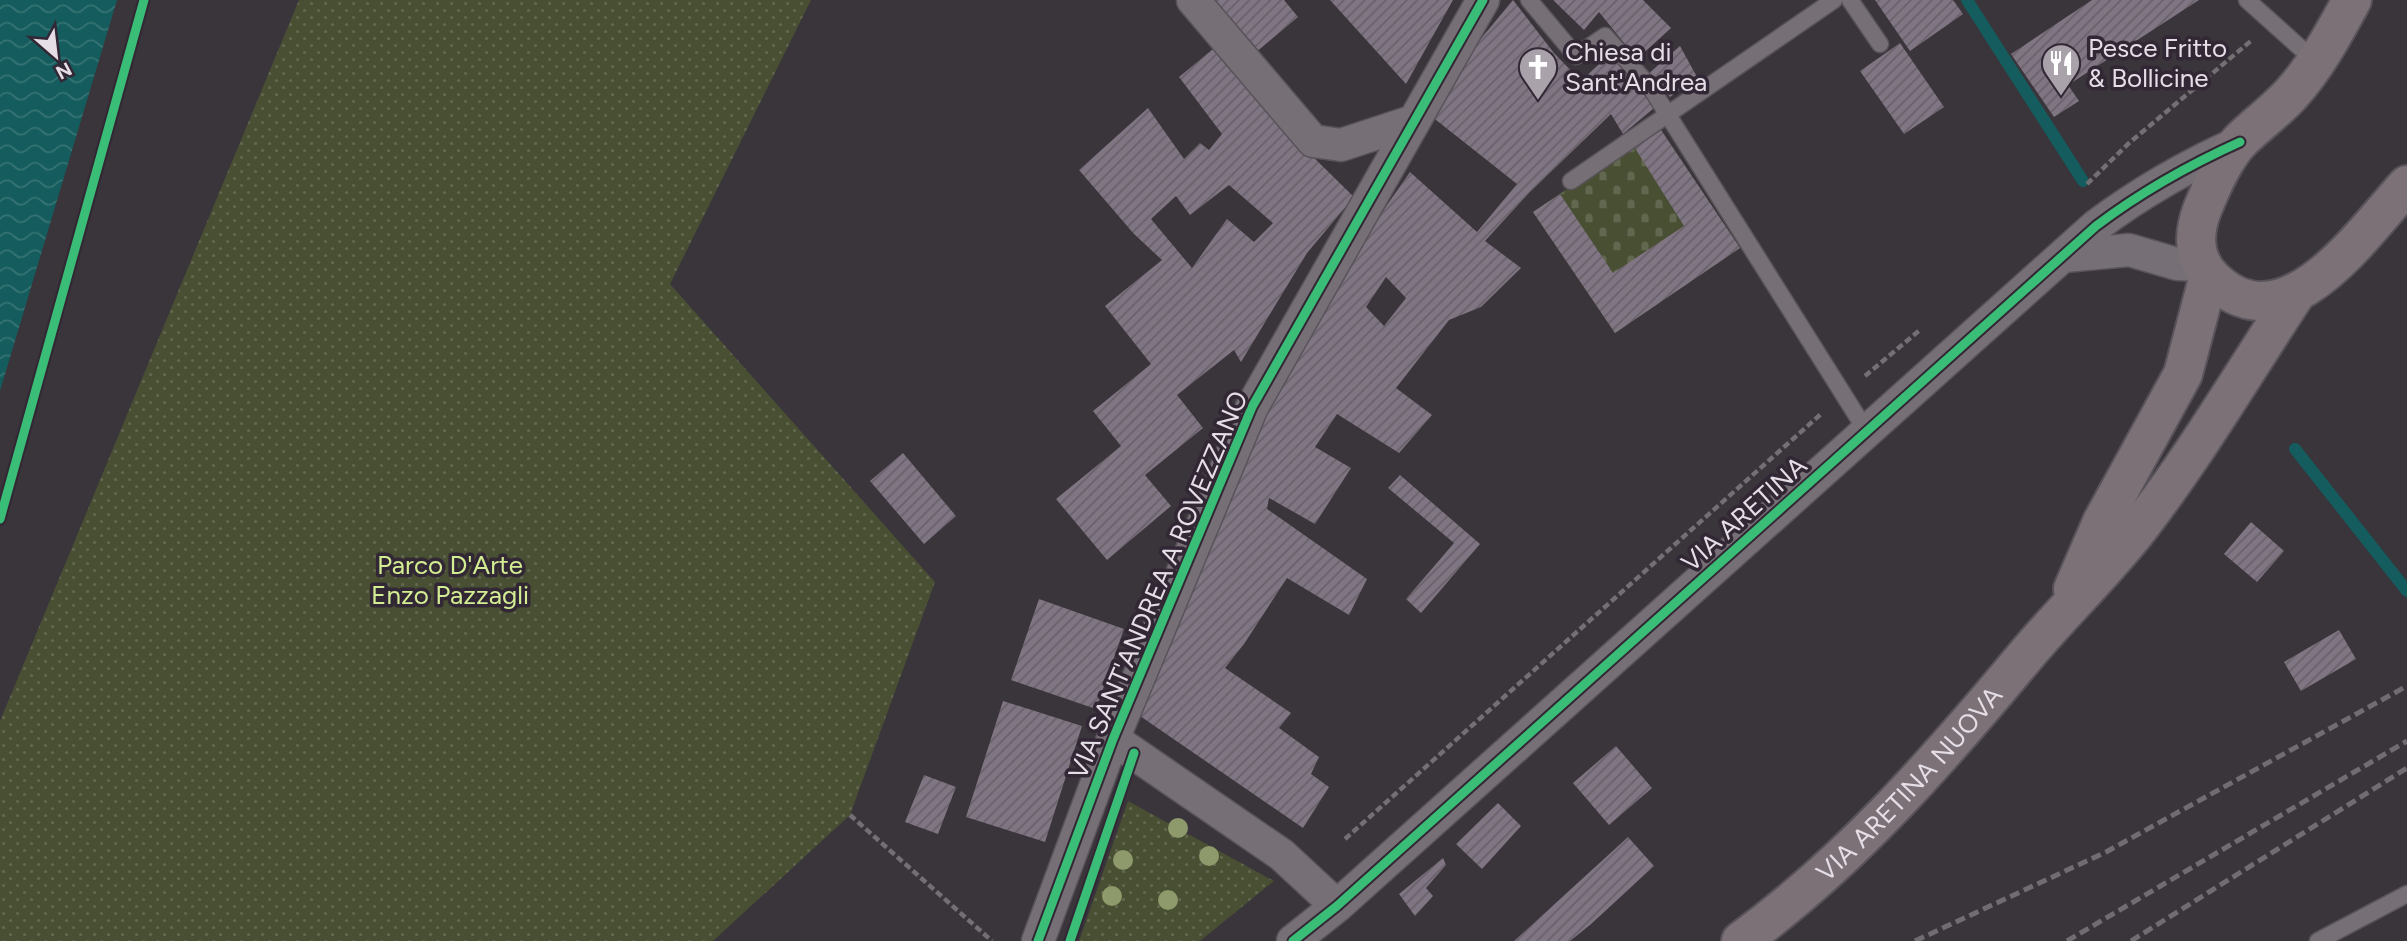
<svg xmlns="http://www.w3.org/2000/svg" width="2407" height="941" font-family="Figtree,sans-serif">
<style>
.grass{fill:url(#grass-dots)}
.cemetery{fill:url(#cemetery-stones)}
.water{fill:url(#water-waves)}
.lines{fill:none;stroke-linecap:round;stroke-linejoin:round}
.stream{stroke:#145c5d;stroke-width:12}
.building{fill:url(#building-hatch);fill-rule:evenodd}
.service-casing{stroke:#58535a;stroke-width:19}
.minor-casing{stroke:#58535a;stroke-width:35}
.primary-casing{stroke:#58535a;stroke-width:42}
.path{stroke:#736f73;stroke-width:4.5;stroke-dasharray:7 3.5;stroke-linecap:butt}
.service{stroke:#767076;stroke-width:16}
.minor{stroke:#767076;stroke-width:32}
.primary{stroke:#7c7176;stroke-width:38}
.rail{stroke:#716c72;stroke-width:5;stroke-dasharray:10 5;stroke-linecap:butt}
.cycleway-casing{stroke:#322734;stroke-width:13}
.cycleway{stroke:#3abd76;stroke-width:9}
.tree{fill:#8e9a6b}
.labels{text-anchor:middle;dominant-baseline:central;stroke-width:7;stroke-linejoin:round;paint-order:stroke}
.poi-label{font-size:26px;fill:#e5dee7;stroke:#322734;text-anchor:start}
.street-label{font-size:26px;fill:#e5dee7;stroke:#322734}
.park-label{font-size:26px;fill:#d3ed92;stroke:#322734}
</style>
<defs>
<pattern id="grass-dots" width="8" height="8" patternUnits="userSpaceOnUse" patternTransform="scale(1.75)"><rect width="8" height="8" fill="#484f32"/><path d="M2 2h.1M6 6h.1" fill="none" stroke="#626850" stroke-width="1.8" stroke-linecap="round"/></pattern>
<pattern id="cemetery-stones" width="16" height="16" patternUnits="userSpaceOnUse" patternTransform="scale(1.75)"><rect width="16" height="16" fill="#484f32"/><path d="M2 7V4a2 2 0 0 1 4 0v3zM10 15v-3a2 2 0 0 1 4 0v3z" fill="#626850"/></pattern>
<pattern id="water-waves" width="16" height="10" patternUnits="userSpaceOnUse" patternTransform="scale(1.75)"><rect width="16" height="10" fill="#145c5d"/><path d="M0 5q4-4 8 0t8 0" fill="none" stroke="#367374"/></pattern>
<pattern id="building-hatch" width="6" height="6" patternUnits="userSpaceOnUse" patternTransform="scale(1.75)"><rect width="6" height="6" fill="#807582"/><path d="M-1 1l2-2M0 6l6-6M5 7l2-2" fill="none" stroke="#68616a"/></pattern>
</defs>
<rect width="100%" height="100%" fill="#3a343b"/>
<path class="grass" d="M299,0H811L670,284L935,582L850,815L713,941H0V721Z
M1128,801L1274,881L1200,941H1079Z"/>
<path class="cemetery" d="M1659,127L1740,248L1615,333L1533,212Z"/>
<path class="water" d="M0,0H117L0,391Z"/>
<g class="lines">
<path class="stream" d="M1967,0L2083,181
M2295,449L2407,591"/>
</g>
<path class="building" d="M1210,0H1284L1298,17L1255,53Z
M1330,0H1453L1406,84Z
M1513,0L1554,53L1581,81L1612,52L1654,108L1623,134L1611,114L1530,192L1485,241L1521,268L1481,307L1449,320L1396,388L1432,415L1399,453L1337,414L1315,447L1351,468L1315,524L1269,498L1267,509L1367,579L1349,615L1287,578L1244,644L1225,668L1291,713L1279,728L1319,757L1311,774L1329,787L1303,828L1140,716L1166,639L1282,371L1387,205L1410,172L1477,232L1517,184L1431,116L1469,53ZM1386,277L1406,298L1384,326L1366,307Z
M1553,0H1643L1671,28L1637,59L1599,12L1584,30Z
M1875,0H1953L1963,14L1910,51Z
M2092,0H2199L2068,85L2079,101L2054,117L2011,54Z
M1900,43L1944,107L1904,134L1860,71Z
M1680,46L1697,77L1670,97L1649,73Z
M1213,49L1261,106L1354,197L1307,253L1241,362L1234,350L1177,395L1203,428L1145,475L1171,506L1107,560L1056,499L1121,446L1093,411L1151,364L1105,306L1162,260L1134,234L1079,170L1148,108L1184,159L1200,143L1209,150L1222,134L1179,77ZM1229,185L1273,223L1254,242L1227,219L1192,268L1151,219L1176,196L1190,215Z
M1659,127L1740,248L1615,333L1533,212L1560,194L1613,273L1684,226L1633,145Z
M903,453L956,516L924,544L870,481Z
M1400,475L1480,544L1421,613L1406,599L1454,543L1388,488Z
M2251,522L2284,551L2257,582L2224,554Z
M1039,599L1124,629L1096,709L1011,680Z
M2339,630L2356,659L2301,691L2284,662Z
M1003,701L1082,726L1045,842L966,817Z
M1616,746L1652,788L1609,825L1573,783Z
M924,775L956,787L938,834L905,822Z
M1498,803L1521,826L1482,869L1456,844Z
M1628,837L1654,866L1590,925L1570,941H1514Z
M1443,858L1446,865L1426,888L1433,896L1415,916L1399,894Z"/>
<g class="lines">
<g class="service-casing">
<path id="service" d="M1529,0L1576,56L1605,36L1651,88L1867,432
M1850,0L1880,44
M2247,0L2316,62
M1571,181L1834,0
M2318,941L2407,894"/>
</g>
<g class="minor-casing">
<path id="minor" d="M1193,0L1313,141L1341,145L1414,121
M2065,256L2129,250L2177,264L2201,265
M1113,739L1282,855L1337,906
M1038,941L1113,739L1252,407L1483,0
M1293,941L1337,906L2096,226C2141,192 2189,165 2240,142"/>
</g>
<g class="primary-casing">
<g id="primary">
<path d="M2352,0C2334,33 2317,65 2292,93C2276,111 2257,124 2241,140C2224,157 2211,188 2202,210C2193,234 2193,259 2212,278C2284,350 2361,235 2407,185"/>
<path d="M2073,589L2102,522L2183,374L2209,275"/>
<path id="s1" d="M1741,941C1850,861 1936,763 2022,660C2059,615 2102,575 2138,529C2196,454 2243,374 2295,295"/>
</g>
</g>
<path class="path" d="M2087,184L2128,144L2252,40
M1865,376L1920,330
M850,815L992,941
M1345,839L1821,414"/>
<use href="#service" class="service"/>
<use href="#minor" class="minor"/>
<use href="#primary" class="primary"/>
<path class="rail" d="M1915,941L2106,852L2407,686
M2067,941L2407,741
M2131,941L2407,768"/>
<g class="cycleway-casing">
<path id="cycleway" d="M0,519L144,0
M1038,941L1113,739L1252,407L1483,0
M1070,941L1134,753
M1293,941L1337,906L2096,226C2141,192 2189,165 2240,142"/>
</g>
<use href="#cycleway" class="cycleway"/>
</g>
<g class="tree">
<circle cx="1178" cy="828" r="10"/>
<circle cx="1209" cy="856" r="10"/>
<circle cx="1123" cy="860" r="10"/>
<circle cx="1112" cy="896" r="10"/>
<circle cx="1168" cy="900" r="10"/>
</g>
<defs>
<g id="restaurant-pin" transform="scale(2.0125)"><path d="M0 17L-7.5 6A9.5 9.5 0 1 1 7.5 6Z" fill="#a9a2ab" stroke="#322734"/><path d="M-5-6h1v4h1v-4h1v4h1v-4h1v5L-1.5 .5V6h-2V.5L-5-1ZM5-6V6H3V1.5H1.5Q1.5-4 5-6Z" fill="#fff"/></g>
<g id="church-pin" transform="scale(2.0125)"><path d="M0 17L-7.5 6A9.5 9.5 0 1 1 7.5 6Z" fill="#a9a2ab" stroke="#322734"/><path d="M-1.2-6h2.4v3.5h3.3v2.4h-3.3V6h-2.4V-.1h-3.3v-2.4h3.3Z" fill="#fff"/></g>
</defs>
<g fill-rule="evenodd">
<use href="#restaurant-pin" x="2061" y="63"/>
<use href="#church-pin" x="1538" y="67"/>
</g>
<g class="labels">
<g class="poi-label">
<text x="2088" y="48">Pesce Fritto<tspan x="2088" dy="30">&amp; Bollicine</tspan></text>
<text x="1565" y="52">Chiesa di<tspan x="1565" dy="30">Sant'Andrea</tspan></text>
</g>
<g class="street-label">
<text transform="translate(1744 514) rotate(-42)">VIA ARETINA</text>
<text transform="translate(1158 585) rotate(-67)">VIA SANT'ANDREA A ROVEZZANO</text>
<text stroke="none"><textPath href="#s1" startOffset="231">VIA ARETINA NUOVA</textPath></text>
</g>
<g class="park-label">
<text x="450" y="565">Parco D'Arte<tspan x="450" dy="30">Enzo Pazzagli</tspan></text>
</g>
</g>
<g transform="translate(56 56) rotate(152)" stroke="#322734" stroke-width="5" paint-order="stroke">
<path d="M0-5L12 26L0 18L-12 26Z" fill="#e5dee7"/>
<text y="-10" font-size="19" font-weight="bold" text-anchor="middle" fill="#e5dee7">N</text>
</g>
</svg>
